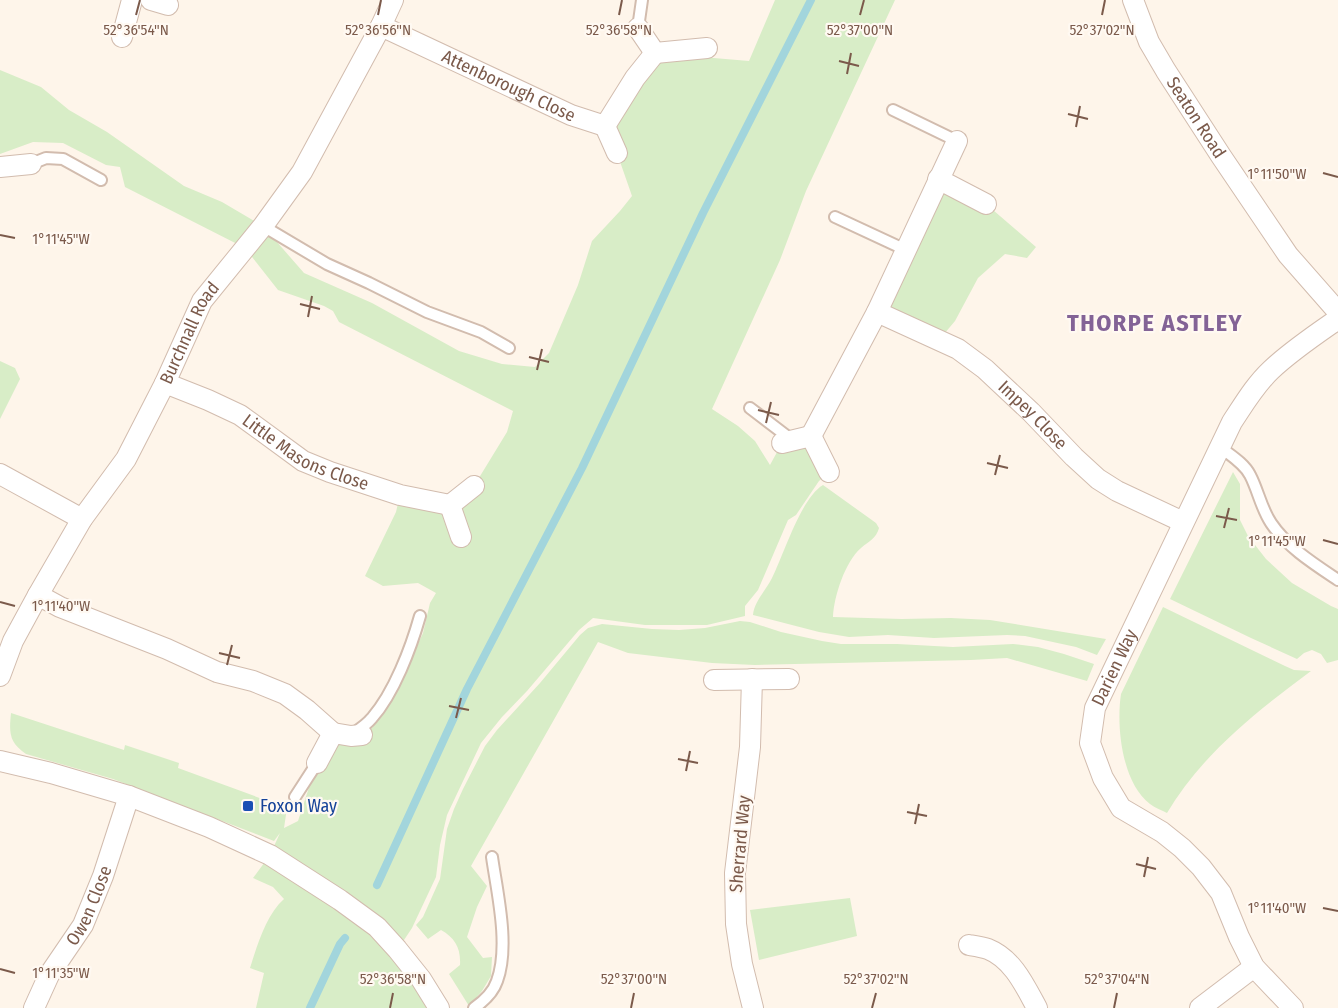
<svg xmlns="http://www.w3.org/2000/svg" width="1338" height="1008" font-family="'Fira Sans Condensed',sans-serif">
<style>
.green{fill:#d8edc7}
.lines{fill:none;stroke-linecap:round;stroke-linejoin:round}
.stream{stroke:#a2d5dc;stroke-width:8}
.lane-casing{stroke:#d2bcae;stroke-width:14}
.street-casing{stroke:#d2bcae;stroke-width:22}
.lane{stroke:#fff;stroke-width:10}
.street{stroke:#fff;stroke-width:20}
.ticks{fill:none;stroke:#7b5a4b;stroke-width:2}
.transit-dot{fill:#1a4fb4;stroke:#fff9f2;stroke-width:2}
.labels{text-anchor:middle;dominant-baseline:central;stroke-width:4.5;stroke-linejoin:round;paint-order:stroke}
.street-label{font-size:18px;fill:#7b5a4b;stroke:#fff9f2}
.transit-label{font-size:18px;fill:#164399;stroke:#fff9f2;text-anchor:start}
.district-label{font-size:24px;font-weight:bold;letter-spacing:1.5px;fill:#836396;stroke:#fff9f2}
.ticks-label{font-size:15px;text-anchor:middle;fill:#7b5a4b;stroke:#fff9f2;stroke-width:4.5;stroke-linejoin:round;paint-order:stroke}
</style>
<rect width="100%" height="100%" fill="#fef5ea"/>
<path class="green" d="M775,0H895L806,191L780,260L712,409L738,426L755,441L770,465L782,443L811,436L829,472L819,481L796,515L788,520L758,590L745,606V616L707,625H645L593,618L579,630L527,691L502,717L481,743L447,815L440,845L436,877L412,928L398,949L439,1008H256L264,973L250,968C257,946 266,915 284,899L273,887L253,878L270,855L280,833L274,841L113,779L26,754C9,742 9,733 11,713L124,750L125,745L179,763L178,768L287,808L284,828L298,821L317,763L333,733L362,735L373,727L396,691L423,633L430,603L436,593L418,583L383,586L365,576L396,512L400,495L451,505L474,486L507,432L513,411L339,322L333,311L324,306L278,290L245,248L125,187L120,167L106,165L63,143L33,142L0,154V70L41,87L69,110L107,132L184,186L222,202L263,226L304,273L372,303L459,351L502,364L535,367L549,353L578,285L592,241L620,211L632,196L617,153L605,126L655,53L749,61Z
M938,179L986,204L1036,247L1027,258L1005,254L978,278L955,321L939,340L877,312Z
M0,361L15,368L20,379L0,419Z
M1233,472L1240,484V520L1248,536L1266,559L1292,583L1331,606L1338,609V660L1327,663L1321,654L1312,650L1304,653L1297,659L1251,638L1170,599Z
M823,485L876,523L879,528C876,539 869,541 861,548C845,562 834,596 833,617L902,619L951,618L990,620L1106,639L1097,655L1076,647L1025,636L1007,635L934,638L888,635L849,637L819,632L753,615C754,602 766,590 772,578C784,554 801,498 823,485Z
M1163,607L1285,666L1294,670L1311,671C1257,711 1202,754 1167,813C1162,810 1155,808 1150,804C1122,783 1116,726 1121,694Z
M740,621L750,622L781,632L822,641L841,644H897L953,647L1013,644L1038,647L1064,654L1094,664L1087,681L1007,658L971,660L755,665L712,663L628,653L598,642L471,866L487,886L477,907L467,937L483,958L492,957L491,976L482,991L469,1006L449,974L460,965C461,948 455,938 441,930L428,939L416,925L423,917L440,879L447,829L454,809L463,789L485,746L497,730L540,683L580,635L588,628L602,624L652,629L679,630L705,628Z
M850,898L857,936L759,960L750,910Z"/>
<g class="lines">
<path class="stream" d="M377,885L467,689L582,468L703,213L811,0
M310,1008L340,944L345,938"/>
<g class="lane-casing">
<path id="lane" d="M638,28L642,0
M893,110L957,141
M31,164L46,158L63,159L101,180
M835,217L906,250
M263,226L327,264L369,283L427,312L481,332L509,348
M750,408L792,440
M1220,447C1230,455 1244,463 1250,475C1258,490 1261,508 1271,523C1287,547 1314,564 1338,580
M354,733C360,729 367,724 372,718C394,693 411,648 420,616
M295,797L317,763
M474,1008C484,1001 493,993 497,981C510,946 497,892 492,857"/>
</g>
<g class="street-casing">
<g id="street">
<path d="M151,0L168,5"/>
<path id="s1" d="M1133,0L1149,42L1166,71L1221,156L1288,255L1338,312"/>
<path id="s2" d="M381,26L571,115L605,126L635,78L655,53"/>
<path d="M638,28L655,53L707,48"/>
<path d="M122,37L132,0"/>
<path d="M605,126L617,153"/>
<path d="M0,167L31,164"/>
<path d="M938,179L986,204"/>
<path id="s3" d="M877,312L958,349L985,369L1031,412L1074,457L1098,479L1117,491L1183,522"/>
<path id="s4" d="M165,383L208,400L240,415L303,461L330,472L400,495L450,505"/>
<path d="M811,436L877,312L957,141"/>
<path d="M782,443L811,436L829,472"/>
<path d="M0,474L82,519"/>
<path d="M461,537L450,505L474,486"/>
<path d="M38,595L60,607L167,649L217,672L253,681L285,694L307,710L333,733"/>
<path id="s5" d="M0,676L13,641L38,595L82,519L126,459L165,383L202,301L263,226L302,172L381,26L393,0"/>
<path d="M752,679L750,747L735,873L736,924L742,964L753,1008"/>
<path d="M714,680L789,679"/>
<path d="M0,761L51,773L129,796L209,827L270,855L340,900L377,927L397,949L421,979L439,1008"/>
<path d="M317,763L333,733L351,736L362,735"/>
<path d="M969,945C975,946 982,947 988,949C1013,959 1025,986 1037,1008"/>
<path id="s6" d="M34,1008L49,975L83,925L103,876L129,796"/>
<path d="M1200,1008L1254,967"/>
<path id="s7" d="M1293,1008L1254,967L1239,937L1221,893L1201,867L1182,848L1162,832L1121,808L1103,778L1090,743L1095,708L1232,422C1244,404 1255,385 1271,370C1291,351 1315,335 1338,319"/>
</g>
</g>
<use href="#lane" class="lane"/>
<use href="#street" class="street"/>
</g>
<path class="ticks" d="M136,15L140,0M378,15L381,0M619,15L622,0M860,15L864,0M1102,15L1105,0M839,61L859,66M847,74L851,53M1068,114L1088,119M1076,127L1080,106M1323,173L1338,177M0,235L15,238M300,304L320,309M308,317L312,296M529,357L549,362M537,370L542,349M758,410L779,415M766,423L771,402M987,463L1008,468M995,475L1000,455M1216,516L1237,520M1224,528L1229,508M1323,540L1338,544M0,602L15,606M219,653L240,658M227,665L232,645M449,706L469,710M456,718L461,698M678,759L698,763M686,771L690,751M907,812L927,816M915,824L919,804M1136,864L1156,869M1144,877L1148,857M1323,908L1338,911M0,969L15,973M390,1008L393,993M631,1008L634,993M872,1008L876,993M1114,1008L1117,993"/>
<rect class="transit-dot" x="242" y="800" width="12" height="12" rx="3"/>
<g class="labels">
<g class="street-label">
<text stroke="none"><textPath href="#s2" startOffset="141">Attenborough Close</textPath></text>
<text stroke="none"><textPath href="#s1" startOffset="134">Seaton Road</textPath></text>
<text stroke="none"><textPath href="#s5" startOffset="393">Burchnall Road</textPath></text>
<text stroke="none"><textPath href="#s3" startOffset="189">Impey Close</textPath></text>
<text stroke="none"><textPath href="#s4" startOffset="158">Little Masons Close</textPath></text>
<text stroke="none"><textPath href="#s7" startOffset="423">Darien Way</textPath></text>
<text transform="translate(740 844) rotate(-85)">Sherrard Way</text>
<text stroke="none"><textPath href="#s6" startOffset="117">Owen Close</textPath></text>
</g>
<g class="transit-label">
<text x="260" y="806">Foxon Way</text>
</g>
<g class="district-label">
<text x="1155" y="323">THORPE ASTLEY</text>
</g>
</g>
<g class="ticks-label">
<text x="136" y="35">52°36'54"N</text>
<text x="378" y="35">52°36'56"N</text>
<text x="619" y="35">52°36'58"N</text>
<text x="860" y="35">52°37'00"N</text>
<text x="1102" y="35">52°37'02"N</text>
<text x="1277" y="179">1°11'50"W</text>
<text x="61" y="244">1°11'45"W</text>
<text x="1277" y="546">1°11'45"W</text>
<text x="61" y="611">1°11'40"W</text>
<text x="1277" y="913">1°11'40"W</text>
<text x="61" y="978">1°11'35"W</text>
<text x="393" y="984">52°36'58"N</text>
<text x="634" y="984">52°37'00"N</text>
<text x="876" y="984">52°37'02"N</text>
<text x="1117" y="984">52°37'04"N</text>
</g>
</svg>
